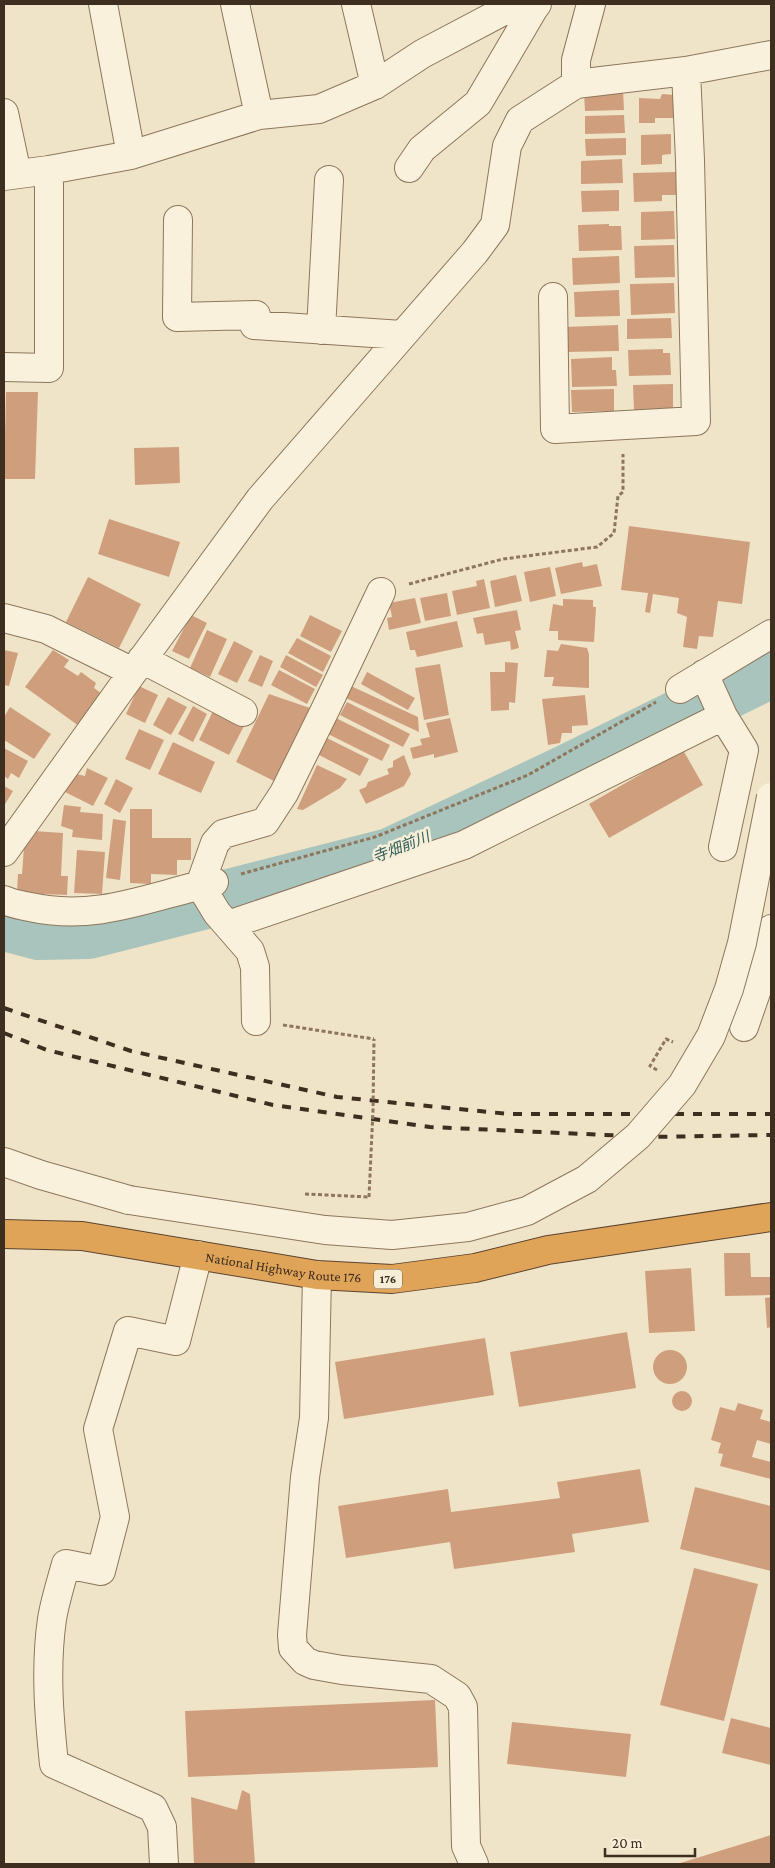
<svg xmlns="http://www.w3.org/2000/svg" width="775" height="1868" font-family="'Crimson Pro','Noto Sans JP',serif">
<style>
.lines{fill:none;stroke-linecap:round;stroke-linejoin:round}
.river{stroke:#a9c4bc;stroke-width:54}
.building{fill:#cf9f7d}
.minor-casing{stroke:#8d765c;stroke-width:30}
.highway-casing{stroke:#5b4430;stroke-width:30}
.path{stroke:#8d765c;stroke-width:3;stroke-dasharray:4 2.5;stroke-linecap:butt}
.minor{stroke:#faf1dc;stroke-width:28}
.highway{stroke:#e0a458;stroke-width:28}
.rail{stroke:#3d2e20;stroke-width:4;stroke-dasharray:9 9;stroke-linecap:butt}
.minor-bridge-casing{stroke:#8d765c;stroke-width:30;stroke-linecap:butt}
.path-bridge{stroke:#8d765c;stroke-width:3;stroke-dasharray:4 2.5;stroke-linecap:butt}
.minor-bridge{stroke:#faf1dc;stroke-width:28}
.labels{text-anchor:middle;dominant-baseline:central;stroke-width:5;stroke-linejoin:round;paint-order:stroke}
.shield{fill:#f7eed8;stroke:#756857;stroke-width:1}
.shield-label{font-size:12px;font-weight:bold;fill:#3d2e20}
.street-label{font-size:14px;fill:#3d2e20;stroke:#f7eed8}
.water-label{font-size:15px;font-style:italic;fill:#2f5d5a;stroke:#f7eed8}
</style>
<rect width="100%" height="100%" fill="#f0e4c8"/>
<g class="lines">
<path class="river" d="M4,924L39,933L88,932L390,855L568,771L771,671"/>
</g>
<path class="building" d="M623,90L624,110L585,111L584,92Z
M662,94L675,95V118H655V123H639V98L660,99Z
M624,115L625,133L585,134V116Z
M671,134V154L662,155V164L641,165V135Z
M626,138V155L586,156L585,139Z
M622,159L623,183L581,184V161Z
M676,172L677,195H662V201L634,202L633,173Z
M619,190V211L582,212L581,191Z
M674,211L675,239L641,240V212Z
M609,224V226H621L622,250L579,251L578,225Z
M674,245L675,277L635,278L634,246Z
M619,256L620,283L573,285L572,258Z
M674,283L675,313L631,315L630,284Z
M619,290L620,316L575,317L574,292Z
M671,318L672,338L627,339V319Z
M618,325L619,351L565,352L564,327Z
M663,349V353H670L671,375L629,376L628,350Z
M612,357V370H616L617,386L572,387L571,359Z
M673,384V409L634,411L633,385Z
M614,389V411L572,412L571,390Z
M6,392H38L35,479H4Z
M179,447L180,483L135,485L134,448Z
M109,519L180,542L169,577L98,554Z
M629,526L750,542L742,604L718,601L713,637L699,636L697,649L683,647L687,617L677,613L679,598L653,594L650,613L645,612L648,593L621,590Z
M582,562L583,567L597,564L602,586L561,594L555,568Z
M550,567L556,596L530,602L524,572Z
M516,575L522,601L495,607L490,581Z
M88,577L141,604L119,648L66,622Z
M484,579L490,608L457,615L452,591L477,586L476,581Z
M447,593L451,616L425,621L420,598Z
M415,598L421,623L389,630L387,618L392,617L389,603Z
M563,599L593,600V607H596L594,642L558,640V631H549L553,604L563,606Z
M517,610L521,630L515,631L519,648L511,650L510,641L485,645L483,633L477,634L473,618Z
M191,615L207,623L189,659L172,651Z
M310,615L342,631L331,652L300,636Z
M457,621L463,647L417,657L415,650H410L406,632Z
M207,630L227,639L210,677L190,668Z
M297,638L331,656L323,672L288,653Z
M234,641L253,651L237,683L218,674Z
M561,644L587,648L589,654V688L552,686L554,677H544L547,650L558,651Z
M4,650L18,653L9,686L4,685Z
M53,650L69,660L64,667L78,676L81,672L96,683L94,688L105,696L83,729L25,687Z
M260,655L273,661L262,687L248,681Z
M286,655L323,675L316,687L280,667Z
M505,662L518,663L515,703L509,702V710L491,711L490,672H505Z
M440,664L449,715L424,720L415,668Z
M279,670L315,689L307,704L271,685Z
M367,672L415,698L408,710L361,684Z
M139,686L158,695L145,723L126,714Z
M351,686L418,717L419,732L346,698Z
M269,694L310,708L274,781L236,762Z
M585,695L588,725L572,726V733H562L560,743L548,745L542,699Z
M168,697L187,707L171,735L153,725Z
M347,702L410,734L403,747L340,715Z
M193,706L207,714L193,742L178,734Z
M10,707L51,734L34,759L4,740V717Z
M214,709L245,724L229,755L199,740Z
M336,718L390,745L382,761L328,734Z
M450,718L458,752L434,758V754L413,759L410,748L422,745L420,739L430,737L426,723Z
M139,729L164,740L150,770L125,759Z
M325,737L369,759L360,776L317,754Z
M173,742L215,762L201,793L158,774Z
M4,748L28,761L19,778L11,773L8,779L4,776Z
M683,750L703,785L609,838L589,804Z
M404,755L411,774L404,786L366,804L359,790L366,787L368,782L389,774L387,769L393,767V761Z
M317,765L347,779L340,788L303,810L297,809Z
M87,768L108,778L93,806L65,792L76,774L85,776Z
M116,779L133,788L120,813L104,804Z
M4,786L13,791L4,806Z
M64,805L81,807L80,812L103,814L102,840L72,837L73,830L61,826Z
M130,809H152V838H191V860H177V875L151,874V884L130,883Z
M113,819L126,821L120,880L106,878Z
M34,831L63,833L61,876H68L67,895L17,893L18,874H22L24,847Z
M77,850L105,852L102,894L74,893Z
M724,1253H750L751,1277H771V1295L725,1296Z
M691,1268L695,1331L649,1333L645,1271Z
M771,1297V1327L767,1328L765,1298Z
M627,1332L636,1388L519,1407L510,1352Z
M485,1338L494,1395L344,1419L335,1362Z
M653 1367a17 17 0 1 1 34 0a17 17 0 1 1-34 0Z
M672 1401a10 10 0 1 1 20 0a10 10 0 1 1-20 0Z
M738,1403L763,1410L760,1419L771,1422V1444L757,1440L752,1457L771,1462V1479L720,1466L723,1454L718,1453L721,1443L711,1440L720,1407L735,1411Z
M640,1469L649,1522L572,1534L575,1552L454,1569L450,1542L346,1558L338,1506L448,1489L451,1512L560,1498L557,1482Z
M695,1487L771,1506V1571L680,1549Z
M694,1568L758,1584L724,1721L660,1705Z
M435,1700L438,1767L188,1777L185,1711Z
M731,1718L771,1728V1765L722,1753Z
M512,1722L631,1734L626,1777L507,1764Z
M242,1790L250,1794L255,1864H194L191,1797L237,1810Z
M771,1835V1864H677Z"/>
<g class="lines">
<g class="minor-casing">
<path id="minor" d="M103,4L131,155
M235,4L259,115
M356,4L375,85
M576,84V60L591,4
M4,113L17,174
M409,168L422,149L478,103L534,8
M4,176L49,170L131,155L259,115L319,109L375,85L422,54L509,8H534L537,4
M178,220L177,317L256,315L254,325L402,335
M553,297L555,429L696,421L690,160L686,71L771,55
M321,330L329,180
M4,367L49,368V170
M4,618L46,629L133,672
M142,659L243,712
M704,674L723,716L744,750L723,847
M680,689L771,634
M4,852L133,672L260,499L475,252L495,225L507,146L520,120L576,84L686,71
M4,900C12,904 21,905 30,907C96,922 151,896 214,882
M228,925L464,845L723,716
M256,1021L255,967L250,951L217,913L200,885L215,843L223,834L265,822L284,793L326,708L381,592
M744,1027L763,972L771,929
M4,1162L41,1175L129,1200
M317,1275L314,1418L305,1477L292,1635L293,1648L305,1661L314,1665L342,1670L431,1679L457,1696L463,1707L466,1846L474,1864
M164,1864L162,1827L153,1808L54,1764C49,1716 45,1668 52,1619C55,1601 61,1582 66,1564L101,1571L115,1517L98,1429L128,1331L176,1341L198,1255"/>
</g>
<g class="highway-casing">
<g id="highway">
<path id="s1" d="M4,1234L82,1236L317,1275L392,1279L475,1268L548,1250L771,1217"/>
</g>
</g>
<path class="path" d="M409,584L503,559L597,547L614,533L618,496L623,492V454
M241,874L375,837L528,775L656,702
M283,1025L374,1039
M657,1070L650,1066L666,1039L673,1042
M305,1194L369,1197"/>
<use href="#minor" class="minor"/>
<use href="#highway" class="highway"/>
<path class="rail" d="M4,1008L131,1051L337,1097L509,1114H771
M4,1033L47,1050L273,1105L430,1127L650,1137L771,1135"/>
<g class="minor-bridge-casing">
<path id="minor-bridge" d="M129,1200L325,1230L392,1235L468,1227L527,1211L587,1179L638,1136L682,1085L711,1036L729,989L742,943L771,797"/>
</g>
<path class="path-bridge" d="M369,1197L373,1110L374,1039"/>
<use href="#minor-bridge" class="minor-bridge"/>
</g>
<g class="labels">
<rect class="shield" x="374" y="1269.5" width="28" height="19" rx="4"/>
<g class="shield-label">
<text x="388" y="1279">176</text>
</g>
<g class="street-label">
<text stroke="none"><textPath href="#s1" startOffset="282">National Highway Route 176</textPath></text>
</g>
<g class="water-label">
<text transform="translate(401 847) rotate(-22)">寺畑前川</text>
</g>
</g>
<rect width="775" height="1868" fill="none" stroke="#3d2e20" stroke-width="10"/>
<path d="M605 1848v8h90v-8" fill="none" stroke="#3d2e20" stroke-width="2.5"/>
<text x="612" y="1848" font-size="15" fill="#3d2e20" stroke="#f7eed8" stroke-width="4" paint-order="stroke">20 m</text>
</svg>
